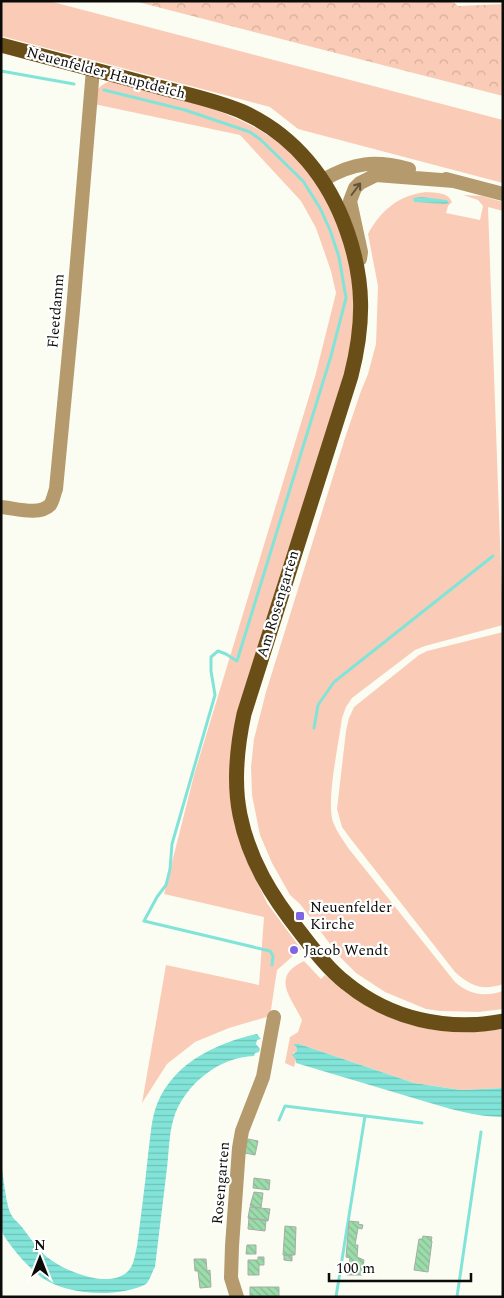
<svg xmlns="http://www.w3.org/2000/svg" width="504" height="1298" font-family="Spectral,serif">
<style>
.green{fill:#faccb7}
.forest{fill:url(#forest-crowns)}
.water{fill:url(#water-rules)}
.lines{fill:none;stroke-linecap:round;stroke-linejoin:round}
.stream{stroke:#82e4d8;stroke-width:3}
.building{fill:url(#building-back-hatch);stroke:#a6ada7}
.minor{stroke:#b49a6c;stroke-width:14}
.major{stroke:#694e17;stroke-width:15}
.oneway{stroke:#60533a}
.poi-dot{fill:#8065e0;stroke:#fff;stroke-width:2}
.labels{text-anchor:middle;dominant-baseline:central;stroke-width:4.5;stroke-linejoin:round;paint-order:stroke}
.street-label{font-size:15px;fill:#0b0c09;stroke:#fff}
.poi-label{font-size:15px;fill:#0b0c09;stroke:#fff;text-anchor:start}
</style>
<defs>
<pattern id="forest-crowns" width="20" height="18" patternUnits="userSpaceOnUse" patternTransform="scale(1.25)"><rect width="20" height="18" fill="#faccb7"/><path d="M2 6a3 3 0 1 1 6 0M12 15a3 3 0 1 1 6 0" fill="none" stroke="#d5ae9c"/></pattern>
<pattern id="water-rules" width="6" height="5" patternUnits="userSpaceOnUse" patternTransform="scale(1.25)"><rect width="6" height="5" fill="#82e4d8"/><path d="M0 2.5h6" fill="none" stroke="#6fc2b8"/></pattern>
<pattern id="building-back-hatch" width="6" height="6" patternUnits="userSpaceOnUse" patternTransform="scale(1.25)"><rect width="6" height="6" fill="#9cdbaa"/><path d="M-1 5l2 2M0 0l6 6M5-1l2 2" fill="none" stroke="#85bb91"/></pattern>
</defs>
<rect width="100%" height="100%" fill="#fbfdf3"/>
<path class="green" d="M1,1H49L503,120V183L298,129L270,107L1,36Z
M108,82H117C164,95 219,106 261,131C319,165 352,236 355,301C356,319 351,340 349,358L239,712V834L245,856L267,903L301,949L277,970L270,1016L229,1028L195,1042L167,1064L142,1103L166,965L259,985L264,917L164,894L194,775L315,377L336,293L331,271L316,228L301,201L240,135L94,104C95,93 97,86 108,82Z
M426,192C436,193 448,192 452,202L448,206L446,213L480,220L483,206L478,200L463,195L482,196L503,202V211L488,207L503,625L425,646L415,650L352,698L346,707L342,718C339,743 326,800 333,822C337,832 343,840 349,849L455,982C470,995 484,997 503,991V1009L479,1012L440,1011L426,1009L385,992L356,973L339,956L300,904L290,895L272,863L260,835L252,795L251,767L254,739L266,692L345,438L361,391L368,374L376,344L378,286L368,234C381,210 399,195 426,192Z
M503,632V984C483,991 470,986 455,972L350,838L342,827L337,809L346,731L349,718L354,707L419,655L427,651Z
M304,961L321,979L325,975C377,1022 434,1040 503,1029V1088L461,1090L414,1083L299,1044L295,1047L297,1048V1051L293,1053L296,1060L294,1067L285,1063L290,1037L298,1032L302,1020C291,997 270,977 304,961Z"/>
<path class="forest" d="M134,1H452L458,6L503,4V96Z"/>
<path class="water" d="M422,197L447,200L449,203C445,205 422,202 414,202L413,198Z
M257,1034L261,1039L257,1040L256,1044L260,1049L259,1052L255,1053L254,1056C220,1057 188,1082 175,1114C169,1131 169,1150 167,1168C163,1201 159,1234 155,1267C152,1272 150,1280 146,1284C119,1298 67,1296 41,1277C27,1266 12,1249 3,1234C0,1228 1,1173 1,1162C3,1173 6,1206 11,1214C13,1219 18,1222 21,1226C30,1237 38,1251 51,1260C68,1272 107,1288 126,1273C134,1267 135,1255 137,1246C141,1215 145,1185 148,1155C150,1141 151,1123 155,1110C169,1065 215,1043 257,1034Z
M293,1044H299L414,1083L461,1090L503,1088V1117C475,1117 447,1108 420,1100C379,1088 337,1075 296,1063V1060L292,1055L297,1051V1048Z"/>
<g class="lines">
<path class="stream" d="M1,71L74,84
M104,90L185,110L250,132L261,140L303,181L320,208L330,230L339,257L346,298L331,356L237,661L226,654L218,651L211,657V671L215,695L172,844L170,869L166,885L157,897L144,921L270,951L273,956L272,965
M314,728L318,705L334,682L493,556
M279,1120L285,1106L422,1123
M336,1297L365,1116
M457,1297L481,1132"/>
</g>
<path class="building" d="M248,1139L258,1141L255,1155L245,1153Z
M254,1178L270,1180L269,1190L253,1188Z
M254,1192L263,1193L261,1208L250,1206Z
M250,1207L270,1209L268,1221L248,1218Z
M249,1218L266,1220L265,1231L248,1229Z
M349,1221L359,1222L358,1224L363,1225L362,1229L358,1228L355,1245H358L357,1257L364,1260L362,1275H347L350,1258L346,1257Z
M285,1226L296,1227L295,1255H283Z
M423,1236L432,1237L431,1241H432L428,1272L414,1270L419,1239H422Z
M247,1245H256V1254H246Z
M284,1255H292V1261L284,1260Z
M258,1257H264V1265H259V1275H248V1260H258Z
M194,1259H206L207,1271L210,1270L211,1287L200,1288L198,1271H195Z
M250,1287H279V1297H250Z"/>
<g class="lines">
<path class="minor" d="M446,179L503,194
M323,180C354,162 375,160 409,169
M360,259L361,252L350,201L355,188L360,183L376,175L454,181
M1,507C15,508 39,516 50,505C53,501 54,494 56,489L73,310L93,69
M237,1297L231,1278L232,1246L239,1148L242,1131L263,1077L274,1017"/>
<path class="major" d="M1,45C50,58 99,71 148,84C179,93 213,99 243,112C294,135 329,179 347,231C365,282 364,325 351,376L244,714C237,747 233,781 240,815C249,860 272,897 300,932C314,950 328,969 346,983C390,1019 447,1032 503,1021"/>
</g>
<defs><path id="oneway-shaft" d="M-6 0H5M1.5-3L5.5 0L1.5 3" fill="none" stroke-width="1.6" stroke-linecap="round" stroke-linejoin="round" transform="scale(1.25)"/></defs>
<use class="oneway" href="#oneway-shaft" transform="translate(356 189) rotate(-53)"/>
<g class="poi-dot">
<rect x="295" y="911" width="10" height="10" rx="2.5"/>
<circle cx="294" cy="950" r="5"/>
</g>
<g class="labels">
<g class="street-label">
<text transform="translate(106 73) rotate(15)">Neuenfelder Hauptdeich</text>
<text transform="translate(56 311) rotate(-85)">Fleetdamm</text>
<text transform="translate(278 604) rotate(-73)">Am Rosengarten</text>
<text transform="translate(221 1183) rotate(-85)">Rosengarten</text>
</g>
<g class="poi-label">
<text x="310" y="907">Neuenfelder<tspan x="310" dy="17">Kirche</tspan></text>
<text x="304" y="950">Jacob Wendt</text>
</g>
</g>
<rect width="504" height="1298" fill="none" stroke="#0b0c09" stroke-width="5"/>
<g transform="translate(40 1258)" stroke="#ffffff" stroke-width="4" paint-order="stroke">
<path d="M0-4L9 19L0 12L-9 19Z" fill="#0b0c09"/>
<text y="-8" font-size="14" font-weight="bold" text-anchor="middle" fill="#0b0c09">N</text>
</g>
<path d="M329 1273v8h142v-8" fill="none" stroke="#0b0c09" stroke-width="2.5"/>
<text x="336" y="1273" font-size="15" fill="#0b0c09" stroke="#ffffff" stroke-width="4" paint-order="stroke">100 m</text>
</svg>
